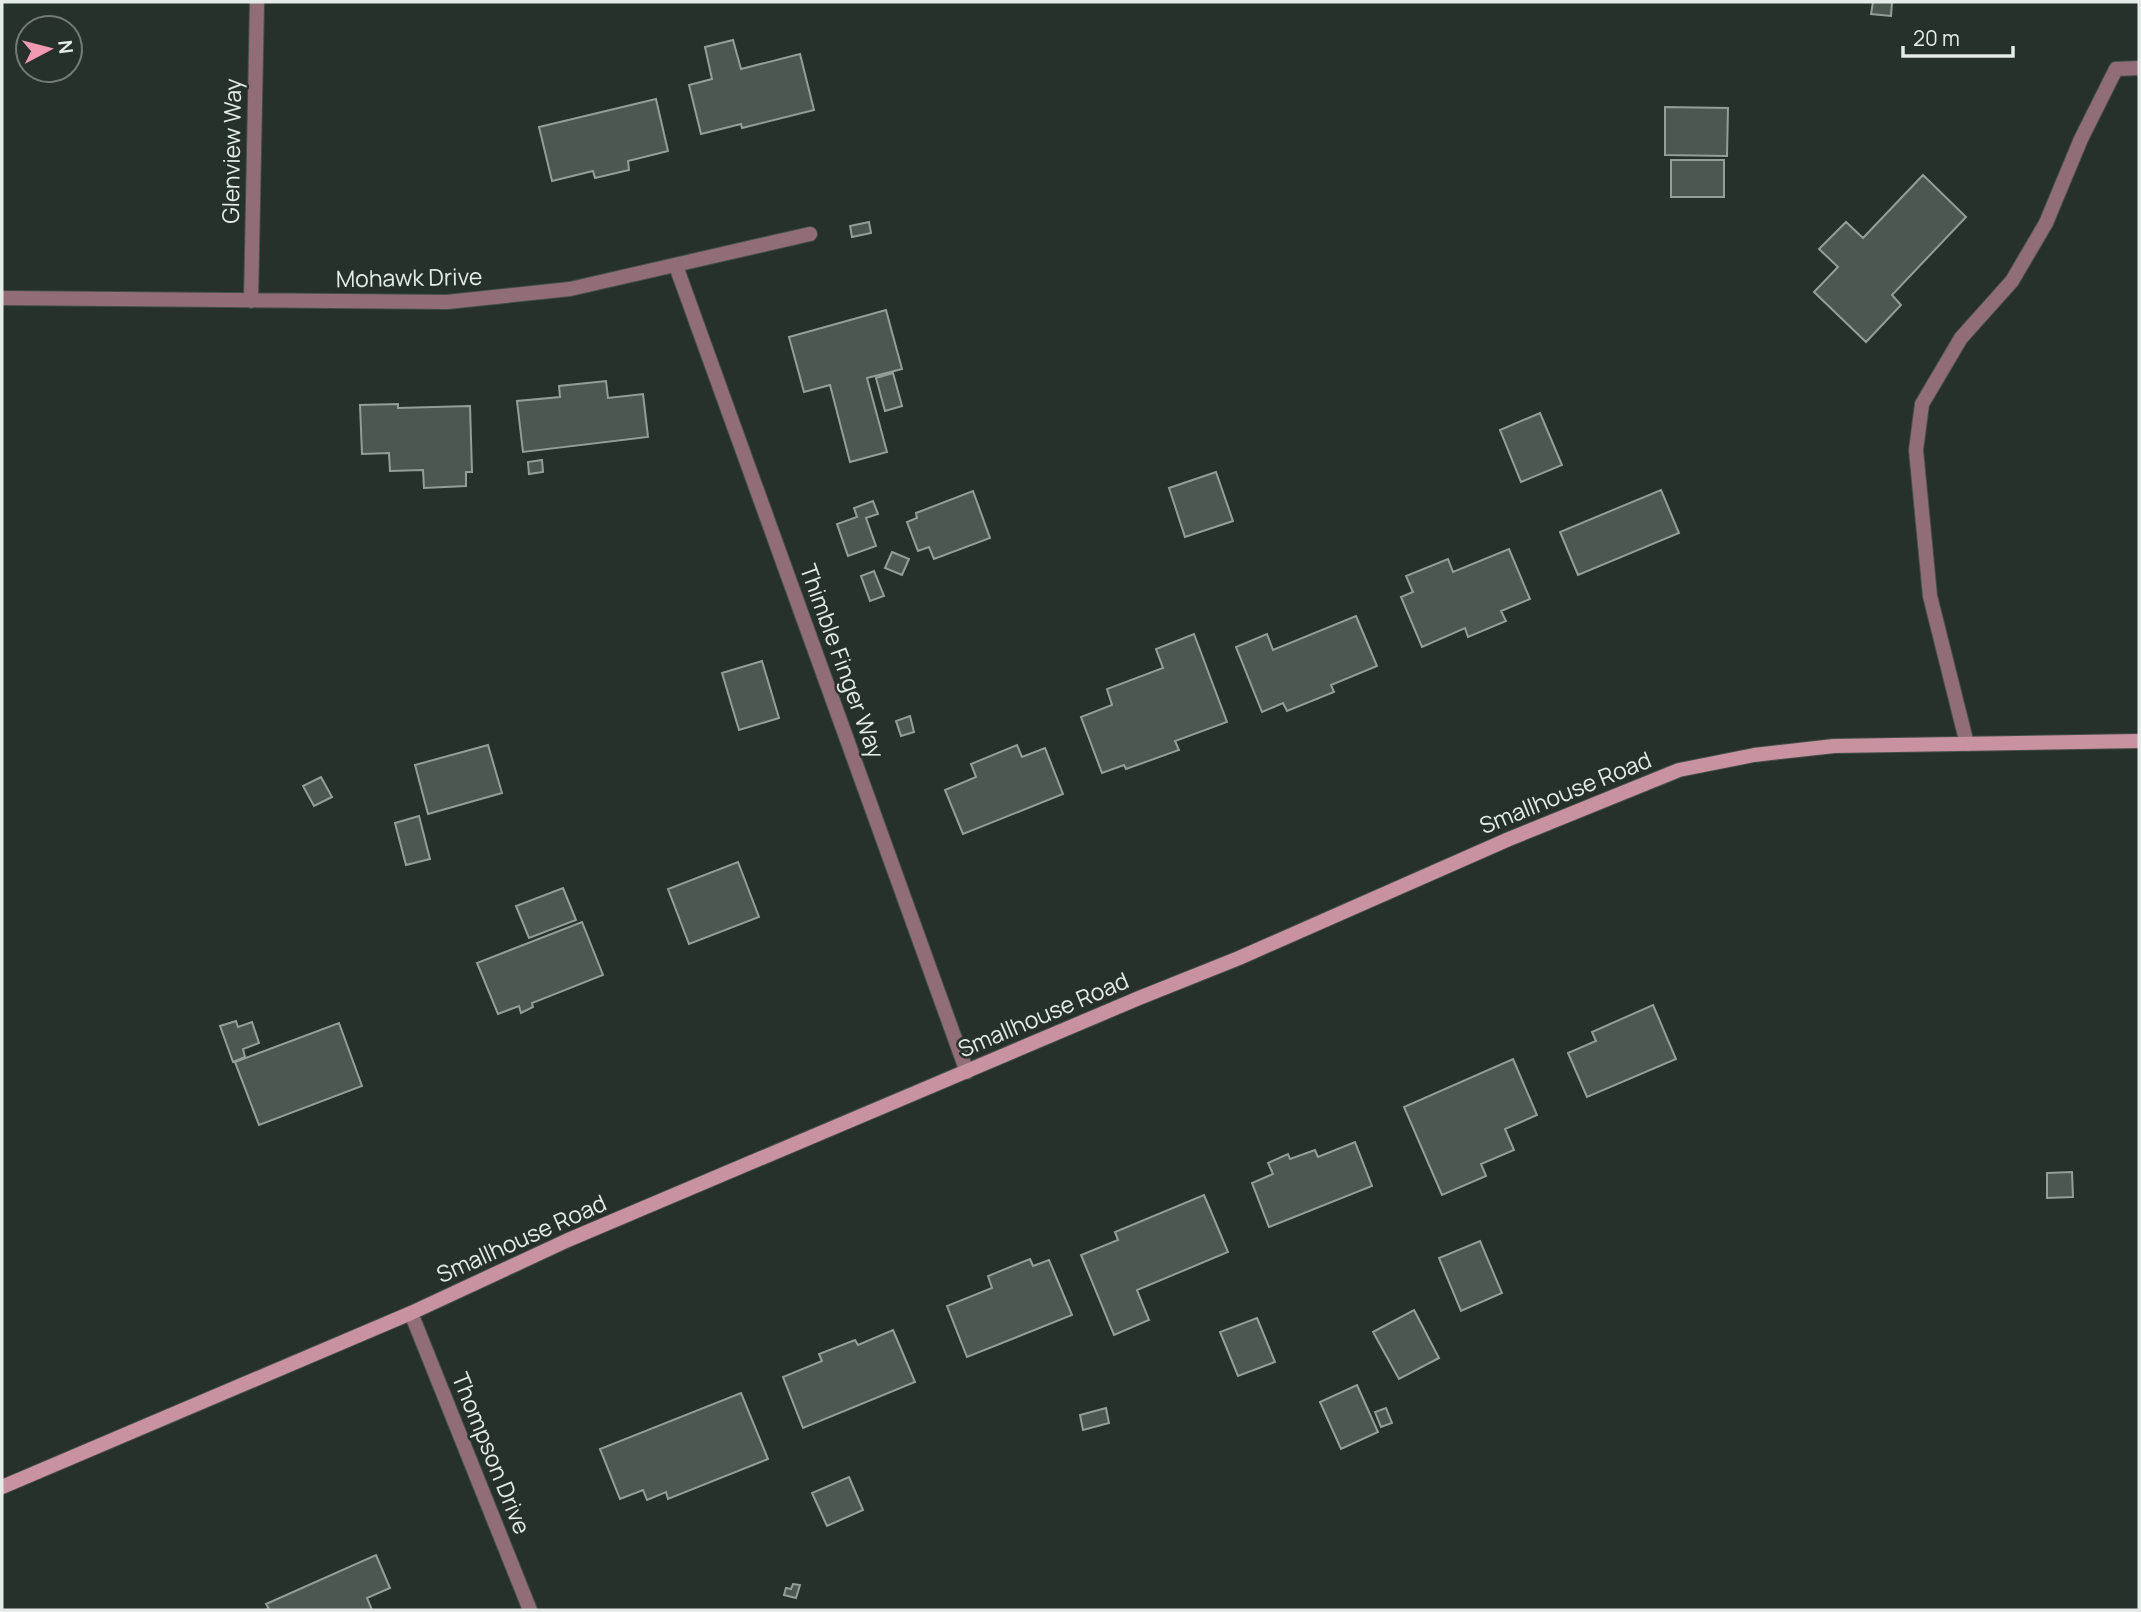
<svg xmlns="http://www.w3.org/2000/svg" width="2141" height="1612" font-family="Manrope,sans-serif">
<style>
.building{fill:#4c5751;stroke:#929f99;stroke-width:2}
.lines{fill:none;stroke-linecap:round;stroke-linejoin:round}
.lane-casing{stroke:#454f4a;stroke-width:16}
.street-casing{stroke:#454f4a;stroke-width:16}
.secondary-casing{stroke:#454f4a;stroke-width:16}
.lane{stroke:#916e77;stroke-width:14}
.street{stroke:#916e77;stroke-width:14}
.secondary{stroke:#c992a1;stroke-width:14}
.labels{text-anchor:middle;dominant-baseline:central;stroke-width:5;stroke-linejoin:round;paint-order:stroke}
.street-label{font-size:23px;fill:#e5ebe8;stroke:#27312c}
</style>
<rect width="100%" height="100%" fill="#27312c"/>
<path class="building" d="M1873,2H1892L1891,16L1871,14Z
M733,40L741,69L800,54L814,110L742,128L741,124L701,134L689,85L712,79L705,47Z
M656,99L668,151L628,161L629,170L595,178L593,171L552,181L539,127Z
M1665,107L1728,108L1727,156L1665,155Z
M1671,160H1724V197H1671Z
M1923,175L1966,217L1892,295L1901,305L1866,342L1814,292L1838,267L1819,249L1846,222L1863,238Z
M869,222L871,233L852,237L850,226Z
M886,310L902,369L867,378L887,452L850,462L830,385L804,392L789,337Z
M893,373L902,406L885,411L876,378Z
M606,381L608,398L643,394L648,437L523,452L517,401L560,397L559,386Z
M398,404V408L470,406L472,472H466V486L424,488L423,470L390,471L389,453L362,454L360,405Z
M1540,413L1562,465L1521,482L1500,430Z
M542,460L543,472L529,474L528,462Z
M1216,472L1233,521L1185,537L1169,488Z
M1661,490L1679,533L1578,575L1560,532Z
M973,491L990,538L934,559L929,547L918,551L907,522L917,518L916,513Z
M873,501L878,514L866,518L876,546L848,556L837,524L857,517L854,508Z
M1509,549L1530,599L1501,611L1506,621L1468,637L1465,628L1422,647L1401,597L1413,592L1406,576L1448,559L1453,572Z
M892,552L909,559L902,575L885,568Z
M874,571L884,596L870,601L861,576Z
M1356,616L1377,666L1331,685L1334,692L1287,711L1283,703L1262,712L1236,647L1267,634L1273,650Z
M1194,634L1227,722L1175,741L1179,750L1126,769L1124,765L1102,773L1081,717L1112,705L1107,689L1163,668L1156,649Z
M762,661L779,718L739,730L722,673Z
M910,716L914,732L901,736L896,721Z
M488,745L502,793L428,814L415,765Z
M1017,745L1022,757L1045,748L1063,794L963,834L945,790L976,777L971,764Z
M321,777L332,797L314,806L303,786Z
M419,816L430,859L406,865L395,823Z
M738,862L759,917L689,944L668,889Z
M563,888L576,920L529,938L516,906Z
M582,922L603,975L532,1003L533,1007L521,1013L519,1006L498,1014L477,963Z
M1653,1005L1676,1059L1587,1097L1568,1053L1596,1041L1592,1032Z
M236,1021L238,1027L252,1022L259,1043L243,1049L245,1057L233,1062L220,1026Z
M339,1023L362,1086L259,1125L235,1062Z
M1513,1059L1537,1115L1505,1129L1514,1150L1481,1164L1486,1176L1442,1195L1404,1107Z
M1355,1142L1372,1186L1269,1227L1252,1183L1273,1174L1268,1163L1288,1154L1290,1159L1315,1150L1318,1157Z
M2072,1172L2073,1197L2047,1198V1173Z
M1204,1195L1228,1252L1137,1290L1149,1320L1114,1335L1081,1255L1118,1240L1115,1232Z
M1480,1241L1502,1293L1461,1311L1439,1258Z
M1030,1259L1033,1266L1049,1260L1072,1315L967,1357L947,1306L992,1288L988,1276Z
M1414,1310L1439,1358L1399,1379L1373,1332Z
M1257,1318L1275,1362L1238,1376L1220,1332Z
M893,1330L915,1382L803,1428L783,1377L822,1361L819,1354L855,1340L858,1345Z
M1357,1385L1378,1432L1341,1449L1320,1402Z
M741,1393L768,1459L668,1499L666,1492L647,1500L643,1490L620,1499L600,1449Z
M1106,1408L1109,1423L1083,1430L1080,1415Z
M1386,1408L1392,1423L1381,1427L1375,1412Z
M849,1477L863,1510L827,1526L812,1493Z
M376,1555L390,1588L367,1598L372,1610H265L269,1609L266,1604Z
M793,1584L800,1585L796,1598L784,1595L786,1588L791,1589Z"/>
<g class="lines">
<g class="lane-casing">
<path id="lane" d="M1967,744L1930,596L1916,450L1922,404L1961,338L2012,281L2046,223L2081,139L2116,69L2139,68"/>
</g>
<g class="street-casing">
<path id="street" d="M676,266L967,1072
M2,298L447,302L570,289L810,234
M251,301L257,2
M411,1313L530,1610"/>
</g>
<g class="secondary-casing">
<path id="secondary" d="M2,1487L411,1313L568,1240L1139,998L1239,958L1509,839L1679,770L1754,755L1834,746L2139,741"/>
</g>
<use href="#lane" class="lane"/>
<use href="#street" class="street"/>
<use href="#secondary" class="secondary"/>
</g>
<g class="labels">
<g class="street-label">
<text transform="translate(231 151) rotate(-89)">Glenview Way</text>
<text transform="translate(409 277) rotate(-1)">Mohawk Drive</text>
<text transform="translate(843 661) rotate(70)">Thimble Finger Way</text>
<text transform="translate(1565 792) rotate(-22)">Smallhouse Road</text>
<text transform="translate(1043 1014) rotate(-23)">Smallhouse Road</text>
<text transform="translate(521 1238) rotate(-24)">Smallhouse Road</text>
<text transform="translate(492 1453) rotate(68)">Thompson Drive</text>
</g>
</g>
<rect width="2141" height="1612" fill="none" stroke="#e5ebe8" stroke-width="7"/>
<g transform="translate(49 49) rotate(83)"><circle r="33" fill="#27312c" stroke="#737b77" stroke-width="2"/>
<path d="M0-5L12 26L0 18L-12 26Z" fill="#f19ab2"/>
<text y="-10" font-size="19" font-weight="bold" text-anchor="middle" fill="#e5ebe8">N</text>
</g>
<path d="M1903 46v10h110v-10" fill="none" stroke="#e5ebe8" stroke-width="3.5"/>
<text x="1913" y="46" font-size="21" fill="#e5ebe8" stroke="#27312c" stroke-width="5" paint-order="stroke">20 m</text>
</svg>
